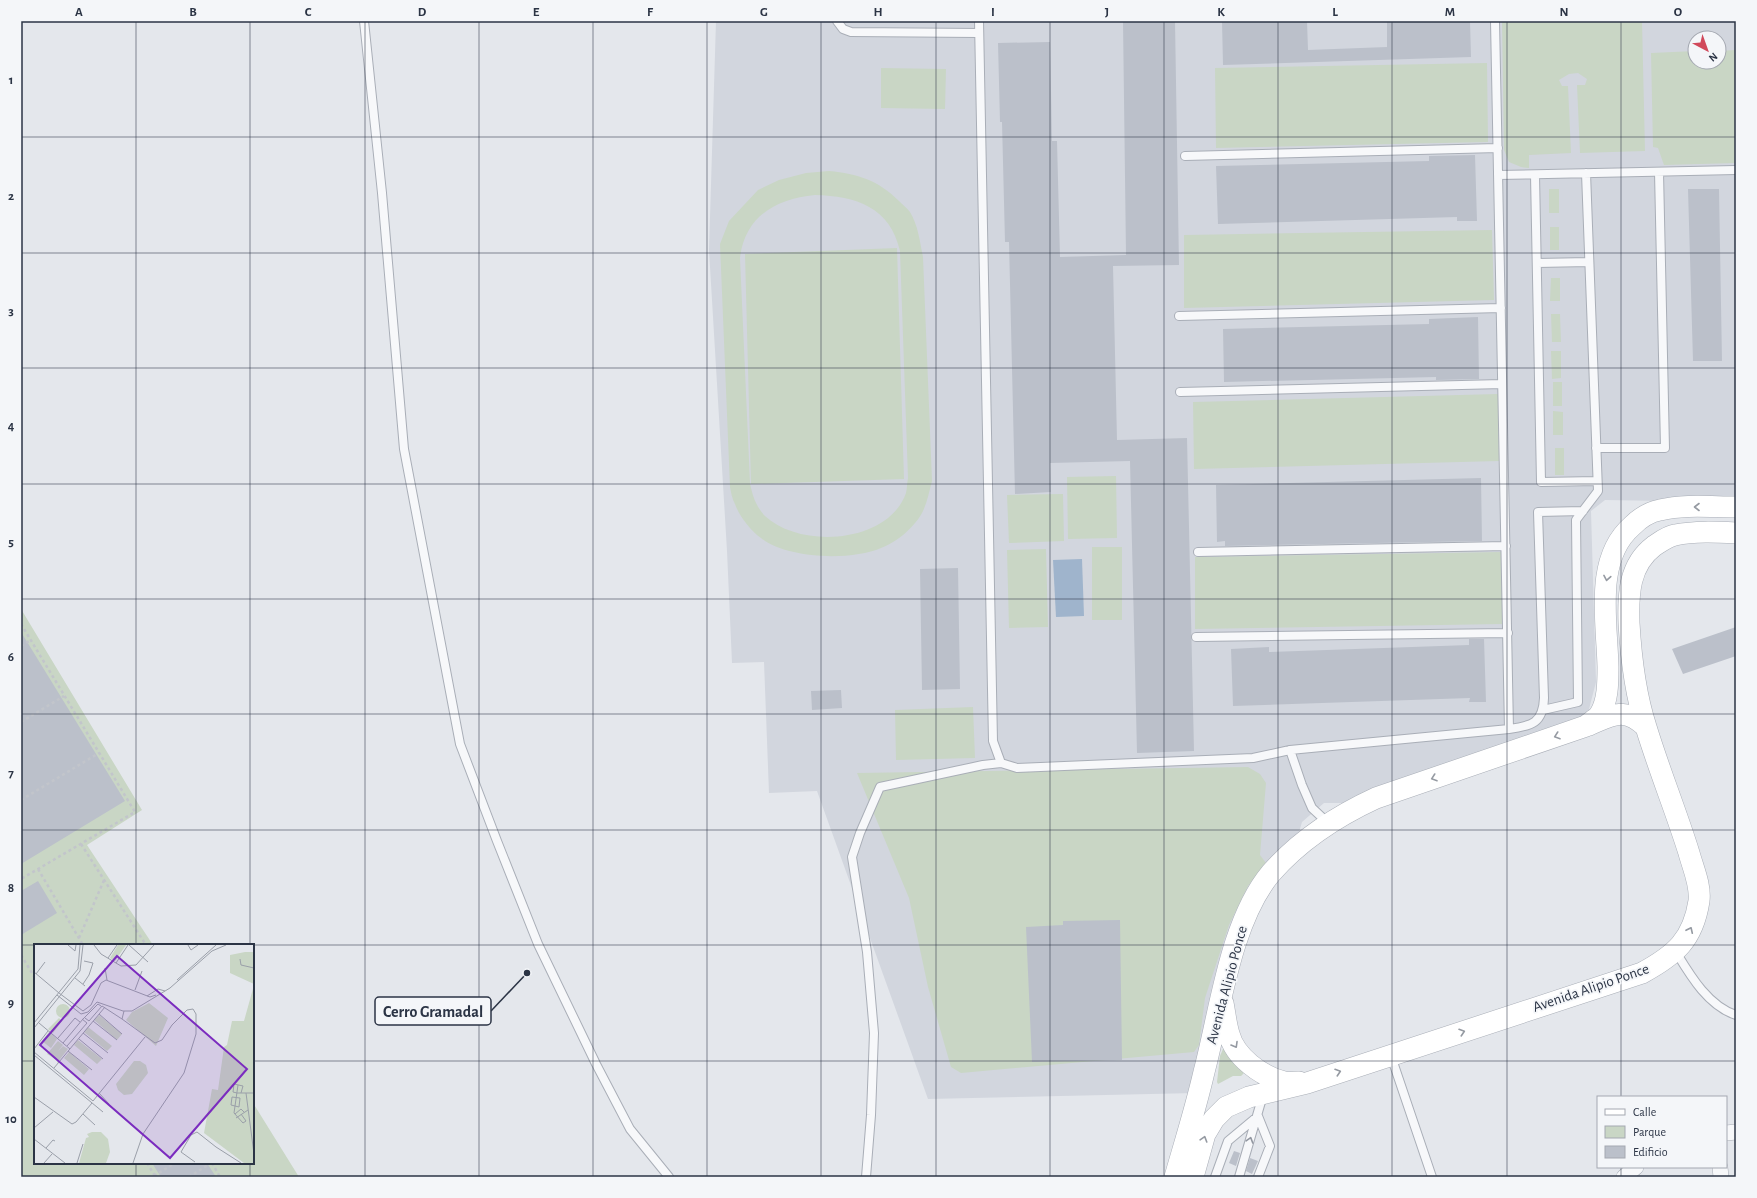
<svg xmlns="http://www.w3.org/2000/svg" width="1757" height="1198" font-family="'Alegreya Sans',sans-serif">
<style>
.built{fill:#d2d6de;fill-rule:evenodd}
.green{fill:#c9d6c5;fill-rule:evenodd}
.water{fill:#9fb4cc}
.building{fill:#bbc0ca}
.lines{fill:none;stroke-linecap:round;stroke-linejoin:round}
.lane-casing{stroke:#a9aeb7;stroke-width:10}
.street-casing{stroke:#a9aeb7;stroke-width:16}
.secondary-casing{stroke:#a9aeb7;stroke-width:22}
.path{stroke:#c2c5cb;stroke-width:2.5;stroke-dasharray:3 3;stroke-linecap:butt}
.lane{stroke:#f7f8fa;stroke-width:8}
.street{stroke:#f7f8fa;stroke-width:15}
.secondary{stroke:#fff;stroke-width:21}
.oneway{stroke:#959aa2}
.oneway2{stroke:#9196a0}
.grid{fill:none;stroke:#2b3445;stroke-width:1;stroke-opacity:0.55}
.labels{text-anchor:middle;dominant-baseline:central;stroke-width:3.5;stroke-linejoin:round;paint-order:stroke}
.street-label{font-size:15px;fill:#2b3445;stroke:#f4f6f9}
.inset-road{fill:none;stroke:#9a9fa9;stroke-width:1}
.view{fill:#7b2cbf;fill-opacity:0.15;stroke:#7b2cbf;stroke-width:2}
.inset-edge{fill:none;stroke:#2b3445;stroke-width:2}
.leader{fill:none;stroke:#2b3445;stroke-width:1.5}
.callout-dot{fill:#2b3445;stroke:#f4f6f9;stroke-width:1.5}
.callout{fill:#f4f6f9;stroke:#2b3445;stroke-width:1.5}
.callout-label{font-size:16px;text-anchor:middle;font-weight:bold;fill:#2b3445}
.neatline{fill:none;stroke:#2b3445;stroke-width:1.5}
.grid-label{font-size:13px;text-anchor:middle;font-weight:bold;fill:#2b3445}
</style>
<rect width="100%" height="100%" fill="#e4e7ec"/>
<path class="built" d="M716,21H1736V500L1666,501L1605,500L1591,511L1596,682L1587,717L1344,803H1324L1302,822L1297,839L1255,883L1196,1093L928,1099L817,791L769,793L764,662L732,663L727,551L709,250ZM1695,38H1719V62H1695Z"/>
<path class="green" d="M1502,21H1642L1645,151L1580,153L1577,85H1585L1587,79L1578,73L1569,74L1559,80L1562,86H1568L1571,153L1529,155V168L1521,167L1509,162L1504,150Z
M1736,50V163L1664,165L1658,148L1653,147L1651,53L1695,51V62H1719V51Z
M1487,63L1488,142L1216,148L1215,68Z
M881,68L946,69L945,109L881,108Z
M829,171C858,174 878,180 899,201C902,204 907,208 910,212C918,225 920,242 923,257L932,481C928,496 926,511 915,523C906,534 894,543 881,548C851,561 787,559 761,538C751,531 739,516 735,504C732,499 731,492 730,487L720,244L729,221L758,190L779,180L806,173ZM815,195C856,196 890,207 900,251L908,478C907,483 907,489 906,493C888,544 800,549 765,516C756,507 752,494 750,483L740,258C745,216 776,199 815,195Z
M1549,189H1559V213H1549Z
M1550,227H1559V250H1550Z
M1492,230L1494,300L1184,308V235Z
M897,248L904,479L751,484L745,254Z
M1551,278H1560V301H1550Z
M1551,314H1560L1561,342H1552Z
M1551,351H1561V378L1552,379Z
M1553,382H1562V406H1553Z
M1498,394L1499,461L1194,469L1193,402Z
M1553,411L1563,412V435H1553Z
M1555,448H1564V475H1555Z
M1116,476L1117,538L1068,539L1067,477Z
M1063,494L1064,541L1009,543L1007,495Z
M1092,547H1122V620H1092Z
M1046,549L1048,627L1009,628L1007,550Z
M1501,552L1503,624L1195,629V557Z
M21,609L142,810L87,845L153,945H35V1163H253V1103L299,1177H21Z
M973,707L975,758L896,760L895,710Z
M1248,767L1260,774L1266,783L1260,855L1266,863L1248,886L1229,925L1205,998L1199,1045L1194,1052L961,1073L951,1067L928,987L909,898L857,773Z
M1226,1048L1244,1073L1241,1076H1233L1218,1084L1217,1082L1220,1056L1223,1049Z"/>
<path class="water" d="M1082,559L1084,616L1056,617L1053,560Z"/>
<path class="building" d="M1123,21H1175L1179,265L1113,266L1117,440L1187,438L1194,751L1137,753L1130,461L1050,463L1051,492L1015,494L1009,242H1005L1002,122H1000L998,43L1050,42L1052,141H1057L1060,257L1126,255Z
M1222,21H1307L1308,50L1387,47V21H1470L1471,57L1223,65Z
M1475,155L1477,221H1457V217L1218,224L1216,166L1429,161V156Z
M1688,189H1719L1722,361H1693Z
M1478,317L1479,379L1436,380V377L1224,382L1223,329L1429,324V319Z
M1481,478L1482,541L1225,546V541L1217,542L1216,485Z
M958,568L960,689L922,690L920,569Z
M1736,627V656L1683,674L1672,649Z
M21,632L125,801L21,864Z
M1469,639H1484L1486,702H1469L1470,698L1233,706L1231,649L1269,647V652L1469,645Z
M841,690L842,708L812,710L811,691Z
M38,881L57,913L21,935V891Z
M1120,920L1122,1060L1032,1062L1026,927L1063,925V921Z
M1234,1151L1240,1153L1236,1166L1229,1163Z
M1250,1158L1258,1161L1252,1174L1246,1171Z
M152,1163H207L216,1177H161Z"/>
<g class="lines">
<g class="lane-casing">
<path id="lane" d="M364,21L382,193L404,449L460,744L497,841L538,944L596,1064L630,1129L669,1177
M837,21L843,29L851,32L979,33
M979,21L993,741L1001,763
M1495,21L1509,729
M1185,156L1498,148
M1498,175L1736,170
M1535,175L1541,482L1597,481
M1537,263L1589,262
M1179,316L1501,308
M1180,392L1502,384
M1596,448H1665L1659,172
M1198,552L1506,546
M1196,637L1508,633
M1543,710L1578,702L1576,520L1598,491L1586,173
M1290,750L1509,729C1532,726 1543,723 1544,698L1538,512L1583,511
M1676,952C1690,975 1708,1006 1736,1015
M1391,1056L1432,1177
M866,1177L871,1115L874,1033L867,952L852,857L860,833L880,787L983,765L1001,763L1017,768L1253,758L1290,750L1302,785L1312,808L1328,823
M1215,1177L1228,1141L1258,1116L1270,1146L1258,1177
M1239,1177L1263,1095"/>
</g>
<g class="street-casing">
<path id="street" d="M1726,1133L1736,1132
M1720,1167L1721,1177
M1624,1177L1636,1167"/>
</g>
<g class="secondary-casing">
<path id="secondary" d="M1589,725C1613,715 1624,706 1646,727
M1223,1003C1225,1013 1226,1024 1229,1034C1235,1057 1261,1076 1284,1082C1288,1083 1294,1082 1299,1082
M1175,1177C1185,1142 1196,1107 1204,1072C1220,1012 1230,922 1271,873C1300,840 1337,816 1376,798L1586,726C1590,722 1597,719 1600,714C1608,701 1608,682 1608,667C1607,621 1594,559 1632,526C1640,518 1649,512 1660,510C1685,504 1711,507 1736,507
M1193,1177L1205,1134L1214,1119L1226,1107L1249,1097L1307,1083L1642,973C1675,955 1693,940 1699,901C1701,885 1693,868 1689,853C1676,811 1659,770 1646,727C1635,693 1631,658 1629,623C1628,594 1629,565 1654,546C1660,542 1668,536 1675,535C1695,531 1716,532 1736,533"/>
</g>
<path class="path" d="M21,624L135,812L21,879
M21,646L31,640
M21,722L64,696
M21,800L99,753
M81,844L146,945
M38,869L83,945
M79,938L104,880
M21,955L35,978
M147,1163L155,1176
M212,1163L220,1177
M154,1176L175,1163
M189,1177L211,1163"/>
<use href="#lane" class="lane"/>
<use href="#street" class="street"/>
<use href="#secondary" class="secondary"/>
</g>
<defs><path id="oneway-chevron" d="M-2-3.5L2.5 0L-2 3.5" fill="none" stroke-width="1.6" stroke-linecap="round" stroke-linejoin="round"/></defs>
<g class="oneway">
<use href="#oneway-chevron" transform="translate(1697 507) rotate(180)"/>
<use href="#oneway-chevron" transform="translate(1607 578) rotate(100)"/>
<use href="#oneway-chevron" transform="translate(1557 736) rotate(161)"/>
<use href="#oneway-chevron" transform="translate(1434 778) rotate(161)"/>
<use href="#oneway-chevron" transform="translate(1690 930) rotate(-65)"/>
<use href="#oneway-chevron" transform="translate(1462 1032) rotate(-18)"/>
<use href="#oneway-chevron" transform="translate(1235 1045) rotate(60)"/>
<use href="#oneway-chevron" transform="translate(1338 1072) rotate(-18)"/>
<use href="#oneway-chevron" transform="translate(1204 1139) rotate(-73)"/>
</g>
<use class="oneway2" href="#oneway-chevron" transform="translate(1250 1140) rotate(-73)"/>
<path class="grid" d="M136,21V945M250,21V945M365,21V1177M479,21V1177M593,21V1177M707,21V1177M821,21V1177M936,21V1177M1050,21V1177M1164,21V1177M1278,21V1177M1392,21V1177M1507,21V1177M1621,21V1097M21,137H1736M21,253H1736M21,368H1736M21,484H1736M21,599H1736M21,714H1736M21,830H1736M21,945H35M253,945H1736M21,1061H35M253,1061H1736M136,1163V1177M250,1163V1177M1621,1167V1177"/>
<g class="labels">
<g class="street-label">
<text transform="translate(1227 985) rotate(-75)">Avenida Alipio Ponce</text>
<text transform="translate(1591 988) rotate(-19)">Avenida Alipio Ponce</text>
</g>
</g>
<g transform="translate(34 944)">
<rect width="220" height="220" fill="#e4e7ec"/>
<path d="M84,1H92L81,17L76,14ZM211,8H220V40L196,29V11ZM220,41V219H210L170,189L178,145L184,146L190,103L193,101L198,77H210ZM115,59L134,74L122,102L92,76L98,68ZM22 67a7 7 0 1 1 14 0a7 7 0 1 1-14 0ZM65,71L88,90L83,96L60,76ZM25,74L28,77L19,89L14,85ZM54,83L78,102L73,107L50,88ZM15,88L23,95L17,104L8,97ZM44,96L68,115L63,120L40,101ZM24,97L29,101L24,107L29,102L34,105L23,119V116L13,110ZM35,108L55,125L50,131L30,114ZM100,117H106L112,121L114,129L98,150L90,151L84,146L82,140ZM58,188H67L74,195L76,208L72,219H45L52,194L55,193L53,190Z" fill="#c9d6c5"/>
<path class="inset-road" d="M34,1L41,7L42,1M60,1L67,10L87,22L102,21L120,1M95,1L114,18M154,1L157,6L164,1M74,14L83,1M206,15L207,21L220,24M82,19L94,1M71,24L73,36M0,28L25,49M2,30L11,18M41,34L51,42M143,36L182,1M49,40L55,31L59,19L50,17M101,46L108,27M25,49L49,67L57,61L67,39L72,36L116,53L122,51M23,51L47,70L54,68L63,58L89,67H98L136,44L178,7L192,1M113,52L124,45L131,47M90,67L88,75L121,99L128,96L138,81L153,66L159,65L162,70V90L150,129L109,190L99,219M65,70L88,90M51,74L55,77L68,62L88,75M59,77L83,96M0,79L44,25L46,1M5,79L36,105M0,84L46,27L49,1M49,89L74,109M24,94L41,74L46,78M45,95L69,115M29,99L49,75L64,60L67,62M33,102L53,79L48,75M0,105L14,87M34,107L58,126M0,108L59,157L111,93M0,111L69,168M20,124L71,63M204,141L200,169L209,179L212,177L207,170M65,149L75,160M207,149L209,142L200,140L199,148L203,149H220M212,149L220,210M0,153L38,180L42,178L58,159M198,153L206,154L205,163L197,161ZM49,170L61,181M201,170L207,165L210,168M202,174L214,166M0,184L19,168M0,195L31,219M12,204L19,196L21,197M161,218L147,208L157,191L163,188L182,203L207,219M10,219L18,210M43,219L49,200"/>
<path class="view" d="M83,12L213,125L136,214L6,101Z"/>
<rect width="220" height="220" class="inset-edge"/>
</g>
<path class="leader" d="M527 973L491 1011"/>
<circle class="callout-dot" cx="527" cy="973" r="4"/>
<rect class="callout" x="375" y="997" width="116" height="28" rx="4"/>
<g class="callout-label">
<text x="433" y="1017">Cerro Gramadal</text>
</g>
<rect width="1757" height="1198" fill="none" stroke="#f4f6f9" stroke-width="44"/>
<rect x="1597" y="1096" width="130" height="72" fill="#f4f6f9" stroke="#a4a8b1"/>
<rect x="1605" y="1109" width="20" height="6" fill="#ffffff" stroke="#a4a8b1"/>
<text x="1633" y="1116" font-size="12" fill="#2b3445">Calle</text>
<rect x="1605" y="1126" width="20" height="12" fill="#c9d6c5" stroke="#a4a8b1"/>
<text x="1633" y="1136" font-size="12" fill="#2b3445">Parque</text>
<rect x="1605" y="1146" width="20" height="12" fill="#bbc0ca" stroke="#a4a8b1"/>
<text x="1633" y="1156" font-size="12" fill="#2b3445">Edificio</text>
<g transform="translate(1707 50) rotate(139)"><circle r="19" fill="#f4f6f9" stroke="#a4a8b1"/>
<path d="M0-3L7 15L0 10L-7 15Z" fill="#d1495b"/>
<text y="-6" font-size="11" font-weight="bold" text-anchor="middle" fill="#2b3445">N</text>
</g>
<rect x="22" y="22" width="1713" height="1154" class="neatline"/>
<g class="grid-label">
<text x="79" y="16">A</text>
<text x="193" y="16">B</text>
<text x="308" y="16">C</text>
<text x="422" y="16">D</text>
<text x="536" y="16">E</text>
<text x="650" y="16">F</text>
<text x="764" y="16">G</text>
<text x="878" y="16">H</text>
<text x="993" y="16">I</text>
<text x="1107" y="16">J</text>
<text x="1221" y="16">K</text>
<text x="1335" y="16">L</text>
<text x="1450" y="16">M</text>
<text x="1564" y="16">N</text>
<text x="1678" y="16">O</text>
<text x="11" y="84">1</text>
<text x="11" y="200">2</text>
<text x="11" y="315">3</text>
<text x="11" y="430">4</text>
<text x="11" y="546">5</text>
<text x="11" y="661">6</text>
<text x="11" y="777">7</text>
<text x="11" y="892">8</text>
<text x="11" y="1007">9</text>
<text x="11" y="1123">10</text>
</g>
</svg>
